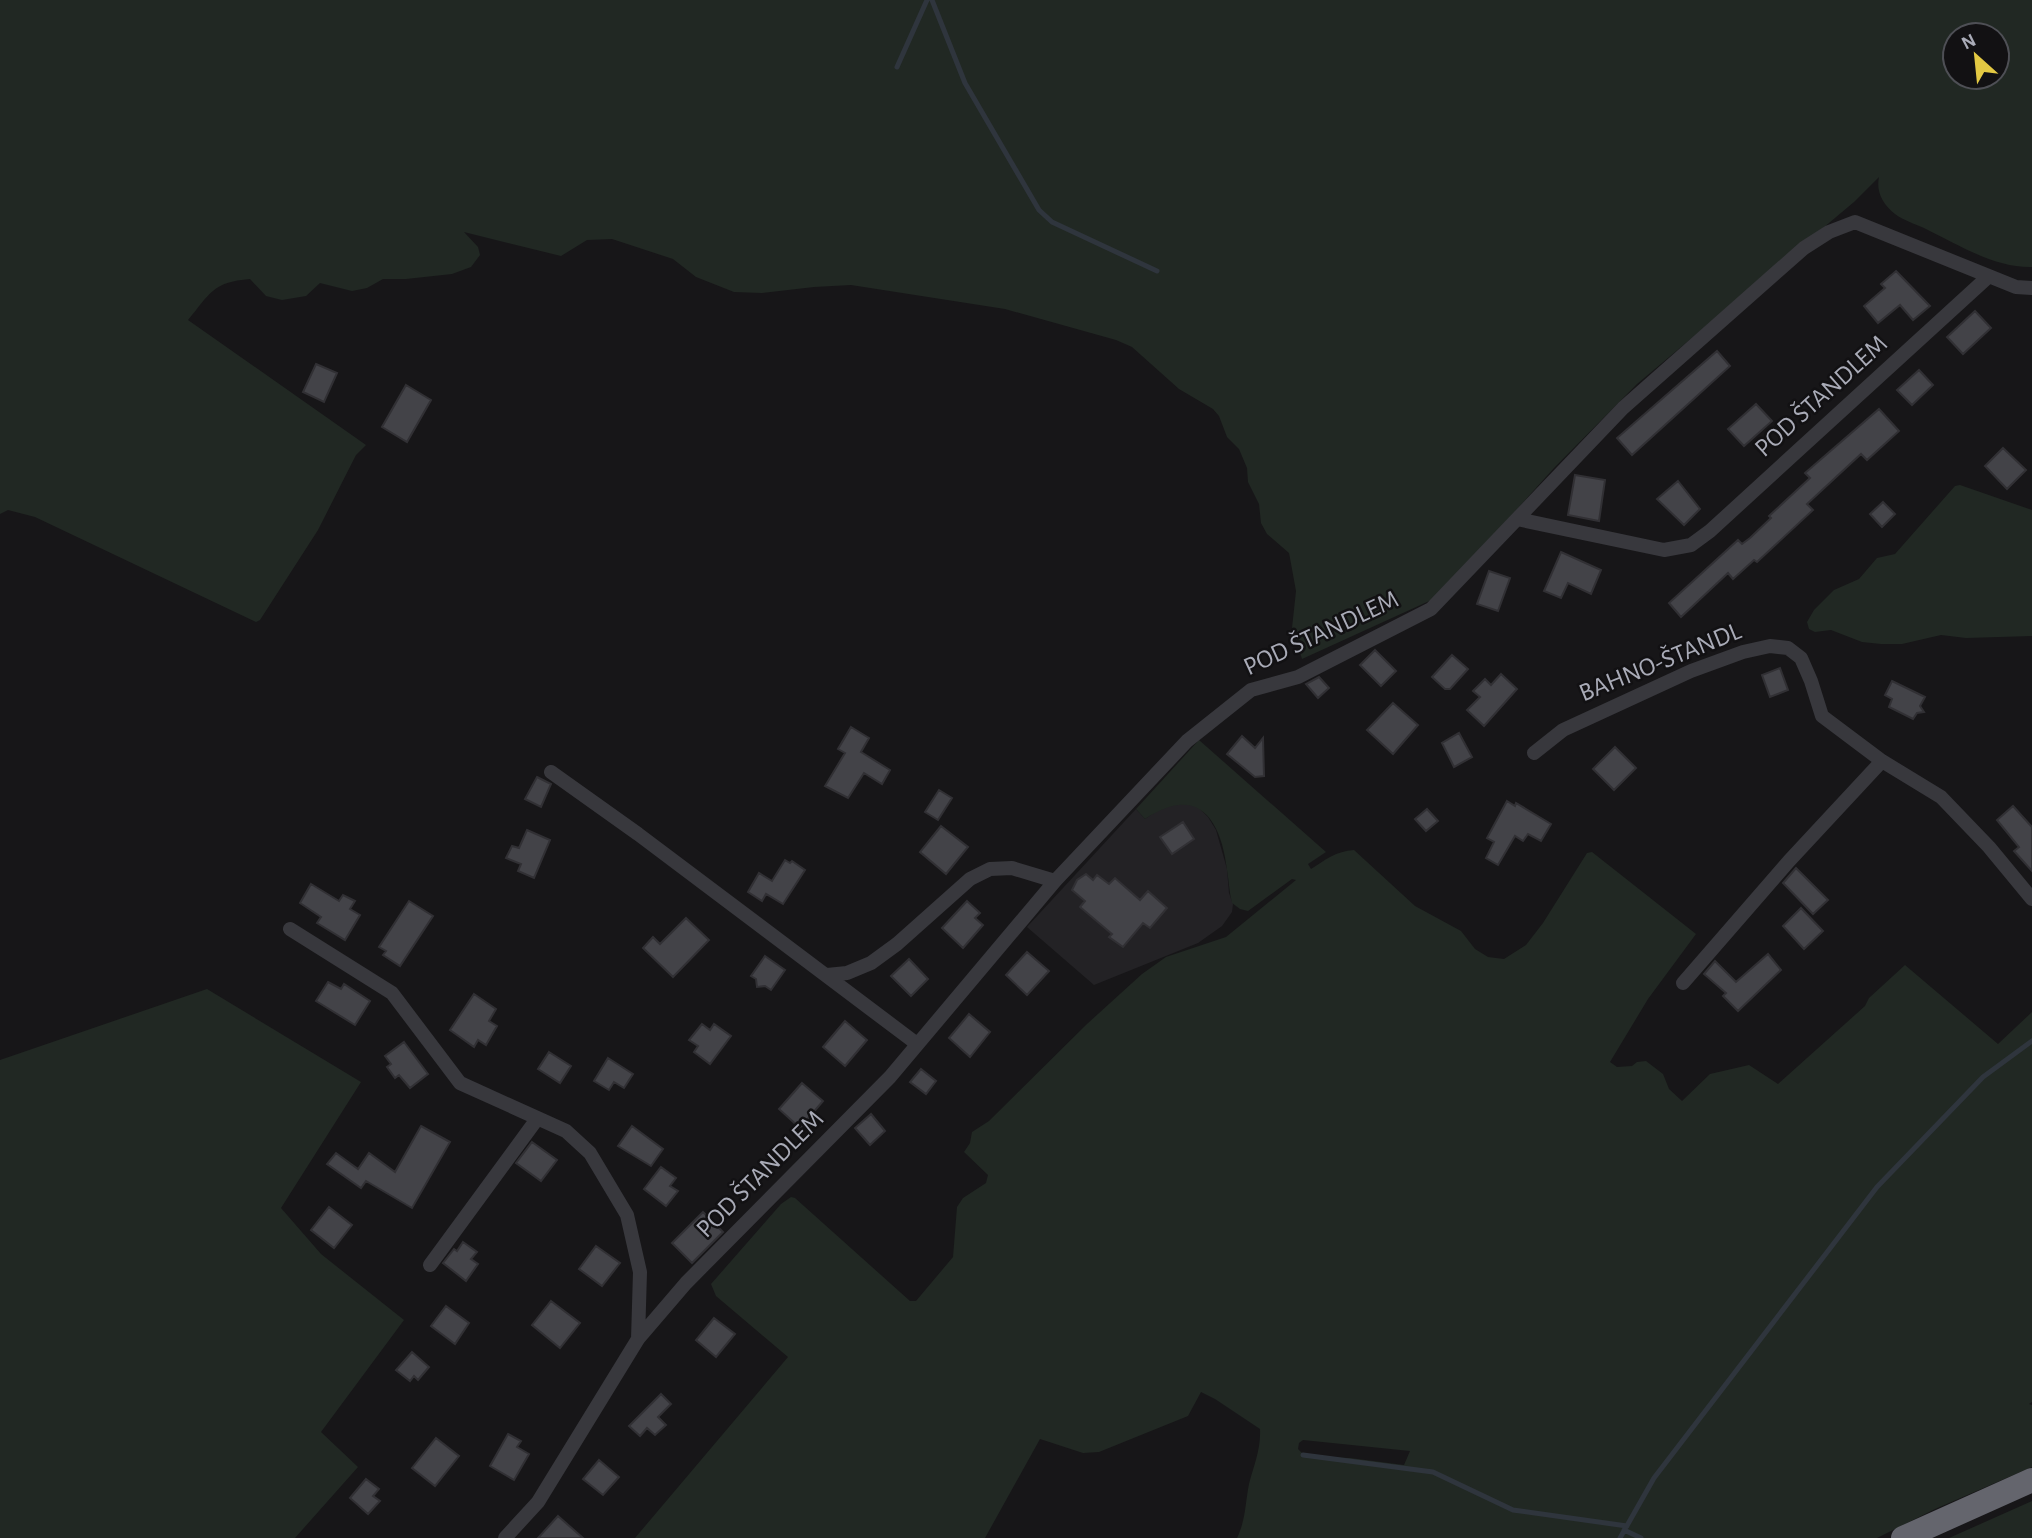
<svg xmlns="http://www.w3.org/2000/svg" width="2032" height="1538" font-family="'Alegreya Sans',sans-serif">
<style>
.built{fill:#232225}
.green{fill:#212823;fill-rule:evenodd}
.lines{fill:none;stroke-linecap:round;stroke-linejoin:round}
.stream{stroke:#2f353d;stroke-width:5}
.building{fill:#434348;stroke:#313034;stroke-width:2}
.street{stroke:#38383d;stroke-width:14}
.highway{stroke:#64656d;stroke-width:24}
.labels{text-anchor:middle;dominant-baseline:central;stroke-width:5;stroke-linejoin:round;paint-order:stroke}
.street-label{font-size:26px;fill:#a9abb7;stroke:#121113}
</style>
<rect width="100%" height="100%" fill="#171618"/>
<path class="built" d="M1174,804H1189L1198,807L1208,817L1216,830L1227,869L1229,893L1233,904L1232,912L1222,926L1198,943L1094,985L1027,927L1136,809L1145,819L1161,808Z"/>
<path class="green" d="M0,0H2032V267C1994,268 1957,244 1924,228C1915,224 1903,220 1895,214C1882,204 1876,191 1879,177L1854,202L1637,384L1554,468L1438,597L1302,659L1292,628L1296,591L1290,558L1289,553L1267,534L1261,523L1259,504L1248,482L1247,468L1239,449L1227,437L1219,416L1213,409L1179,389L1132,347L1116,340L1005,309L851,285L814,287L762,293L734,292L696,277L673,259L612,239L587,240L561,256L464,232L478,247L480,255L471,267L452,274L406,279H383L367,288L352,291L320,283L306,296L282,300L266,296L250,279C212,282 210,294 188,320L366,445L356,455L318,530L260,620L256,622L35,517L8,510L0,514ZM1955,35H1997V77H1955Z
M1960,485L2032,510V636L1966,638L1941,635L1902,644H1881L1862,642L1831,630L1815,632L1809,629L1807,622L1814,610L1834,590L1859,579L1877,558L1895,554L1955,486Z
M1199,740L1326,852L1308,864L1311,869C1325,860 1336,851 1354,850L1415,906L1461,931L1475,949L1488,957L1504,959L1526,945L1543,923L1587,853L1592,852L1696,934L1648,999L1610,1062L1617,1067L1632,1066L1637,1062L1646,1061L1663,1074L1669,1089L1682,1101L1710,1074L1749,1065L1778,1084L1865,1006L1869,998L1905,965L1998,1044L2032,1012V1402L2029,1404L2032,1405V1467L1935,1509L1877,1538H1237C1246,1519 1245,1504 1249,1484C1254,1465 1261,1449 1260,1429L1215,1399L1201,1392L1188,1416L1099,1452L1083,1453L1040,1439L985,1538H635L788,1357L716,1296L711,1284L781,1204L791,1197L795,1198L910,1301H916L953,1257L957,1207L963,1198L986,1183L988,1175L964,1152L970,1143L972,1132L989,1121L1087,1024L1142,974L1166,957L1226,937L1296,880L1292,879L1248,911L1240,909L1232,903C1229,892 1229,881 1227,870C1221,818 1197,784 1145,819L1136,809ZM1303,1440L1410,1451L1404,1465L1350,1458L1315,1457L1303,1454L1298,1449L1299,1443Z
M207,989L361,1082L281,1208L321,1254L404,1320L321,1432L358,1467L295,1538H0V1060Z
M2032,1501V1538H1949Z"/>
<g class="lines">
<path class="stream" d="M932,0L965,83L1039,210L1052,222L1157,271
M897,67L927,0
M1303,1455L1433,1472L1513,1510L1627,1526
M1624,1530L1641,1538
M1620,1538L1654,1478L1877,1187L1983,1077L2032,1041"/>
</g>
<path class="building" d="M1896,271L1930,306L1913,320L1900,305L1878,323L1864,306L1885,288L1881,284Z
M1975,311L1991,328L1963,354L1947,337Z
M1717,351L1730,366L1632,455L1617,438Z
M316,364L337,373L324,402L303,392Z
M1919,370L1933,385L1912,405L1897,390Z
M406,385L431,400L407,442L382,427Z
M1756,404L1772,421L1744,446L1728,429Z
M1879,409L1899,431L1867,460L1861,454L1807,504L1813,510L1757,562L1754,560L1733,579L1728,573L1681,617L1669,603L1738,540L1742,544L1750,538L1771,518L1769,516L1810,478L1805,473Z
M2003,448L2026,470L2007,489L1985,466Z
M1575,475L1605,480L1599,521L1568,515Z
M1678,481L1700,509L1684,525L1657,499Z
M1883,502L1895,514L1882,527L1870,514Z
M1561,552L1601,570L1591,594L1568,583L1561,598L1544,591Z
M1489,571L1510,578L1498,611L1477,604Z
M1375,650L1396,671L1381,686L1360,665Z
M1452,655L1468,669L1450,689H1445L1432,677Z
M1780,668L1788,690L1770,697L1762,675Z
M1501,674L1517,689L1484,726L1467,710L1480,697L1473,691L1485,679L1491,685Z
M1319,677L1329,688L1318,698L1306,684Z
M1892,681L1925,697L1920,706L1924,712L1917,713L1913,719L1889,707L1892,699L1885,695Z
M1393,703L1418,725L1393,754L1367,730Z
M851,727L869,738L861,752L890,770L882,784L864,773L848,798L825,786L845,753L838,749Z
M1459,733L1472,757L1454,767L1442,743Z
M1242,736L1255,748L1263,738L1264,776L1255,777L1227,754Z
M1615,747L1636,768L1614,790L1593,769Z
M537,777L551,784L541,807L525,799Z
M939,790L952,798L938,820L925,812Z
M1507,801L1515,806L1516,803L1551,824L1541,841L1528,834L1523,841L1515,836L1498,865L1486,858L1494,842L1487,838Z
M2013,806L2032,827V871L2014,851L2019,847L1997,820Z
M1427,809L1438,821L1426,831L1415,819Z
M1183,822L1194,839L1172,854L1160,837Z
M941,826L968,847L946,874L920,852Z
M527,830L550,840L534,878L518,871L521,864L506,858L512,846L519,848Z
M785,860L790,863L792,861L805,870L783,904L766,894L762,901L748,892L759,873L772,881Z
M1796,868L1828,900L1813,914L1783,883Z
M1086,874L1093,880L1097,875L1109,884L1115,878L1140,900L1148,891L1167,908L1150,928L1143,923L1123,947L1109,937L1112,934L1080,907L1085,901L1072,890L1077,880Z
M311,884L339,901L343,895L355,901L350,909L360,915L345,940L317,923L321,917L300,903Z
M409,901L433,916L400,966L383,955L386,951L379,947Z
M967,901L980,913L975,918L983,925L963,948L942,928Z
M1801,908L1823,931L1804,949L1783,926Z
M686,918L709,940L673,977L643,948L653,937L660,944Z
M1027,952L1049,971L1027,995L1006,975Z
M1768,954L1781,970L1738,1011L1723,996L1726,993L1704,974L1715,961L1736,982Z
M765,956L785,970L771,990L765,986L757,987L756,979L751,976Z
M909,959L928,979L911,996L891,976Z
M328,982L341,989L344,984L370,1001L355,1025L316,1001Z
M474,994L496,1009L489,1021L497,1026L486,1045L478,1040L474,1047L450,1030Z
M969,1014L990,1032L970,1057L949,1038Z
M845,1021L867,1040L845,1066L823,1047Z
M702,1024L710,1030L714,1024L731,1036L710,1064L694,1052L698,1046L689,1040Z
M404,1042L428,1074L410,1088L399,1075L395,1078L387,1067L391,1064L385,1056Z
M549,1052L571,1066L560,1083L538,1069Z
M608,1058L633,1074L624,1088L614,1082L609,1090L594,1081Z
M921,1069L936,1081L926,1094L910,1082Z
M802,1083L823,1101L800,1128L779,1109Z
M871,1114L885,1131L870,1145L855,1128Z
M421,1126L450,1142L412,1208L366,1181L361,1188L327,1164L336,1153L358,1169L369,1153L395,1172Z
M632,1126L663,1149L651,1166L618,1146Z
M532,1142L557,1160L541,1181L516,1163Z
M661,1167L676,1178L670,1186L678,1191L666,1206L644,1189Z
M329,1207L352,1225L334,1248L311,1230Z
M703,1212L723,1232L692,1263L672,1243Z
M463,1242L477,1252L471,1259L478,1264L466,1281L443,1263L454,1249L457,1251Z
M596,1246L620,1263L602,1286L579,1269Z
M551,1301L580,1323L560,1348L532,1325Z
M446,1306L469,1323L455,1344L431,1326Z
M714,1318L735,1334L716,1357L696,1340Z
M412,1352L429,1367L418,1380L414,1376L410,1381L396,1370Z
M661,1394L671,1404L658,1417L666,1425L655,1435L647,1428L640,1436L629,1426Z
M508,1434L521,1441L517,1447L529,1454L514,1480L490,1466Z
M436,1438L459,1456L435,1486L412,1468Z
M599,1460L619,1477L603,1495L583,1479Z
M366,1479L379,1489L373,1496L380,1501L368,1514L350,1498Z
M558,1516L583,1538H538Z"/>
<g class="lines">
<path class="street" d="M1517,519L1664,550L1691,545L1710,531L1989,276
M1534,753L1563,730L1691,671L1743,652L1770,646L1788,648L1801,658L1811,681L1822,716L1882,761L1941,797L1989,847L2032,899
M551,772L638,834L917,1044
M290,929L392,993L460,1083L566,1131L590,1153L627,1215L640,1272L638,1339
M827,975L847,973L871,963L897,944L970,879L990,869L1012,868L1055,881
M1683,983L1789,861L1882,761
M430,1265L537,1119
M505,1538L538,1502L638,1339L686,1283L890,1077L1055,881L1187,741L1251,690L1298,677L1431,609L1623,408L1804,248L1829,232L1855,222L2016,287L2032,288"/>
<path class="highway" d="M1903,1538L2032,1480"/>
</g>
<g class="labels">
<g class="street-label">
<text transform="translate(1821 396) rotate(-42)">POD ŠTANDLEM</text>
<text transform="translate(1321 633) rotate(-25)">POD ŠTANDLEM</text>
<text transform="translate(1660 662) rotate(-22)">BAHNO-ŠTANDL</text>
<text transform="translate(760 1174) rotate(-45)">POD ŠTANDLEM</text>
</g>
</g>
<g transform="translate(1976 56) rotate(333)"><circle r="33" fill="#121113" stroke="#4e4f55" stroke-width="2"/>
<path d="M0-5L12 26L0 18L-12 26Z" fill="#e3c943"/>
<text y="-10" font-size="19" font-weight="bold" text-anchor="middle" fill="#a9abb7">N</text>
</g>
</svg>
